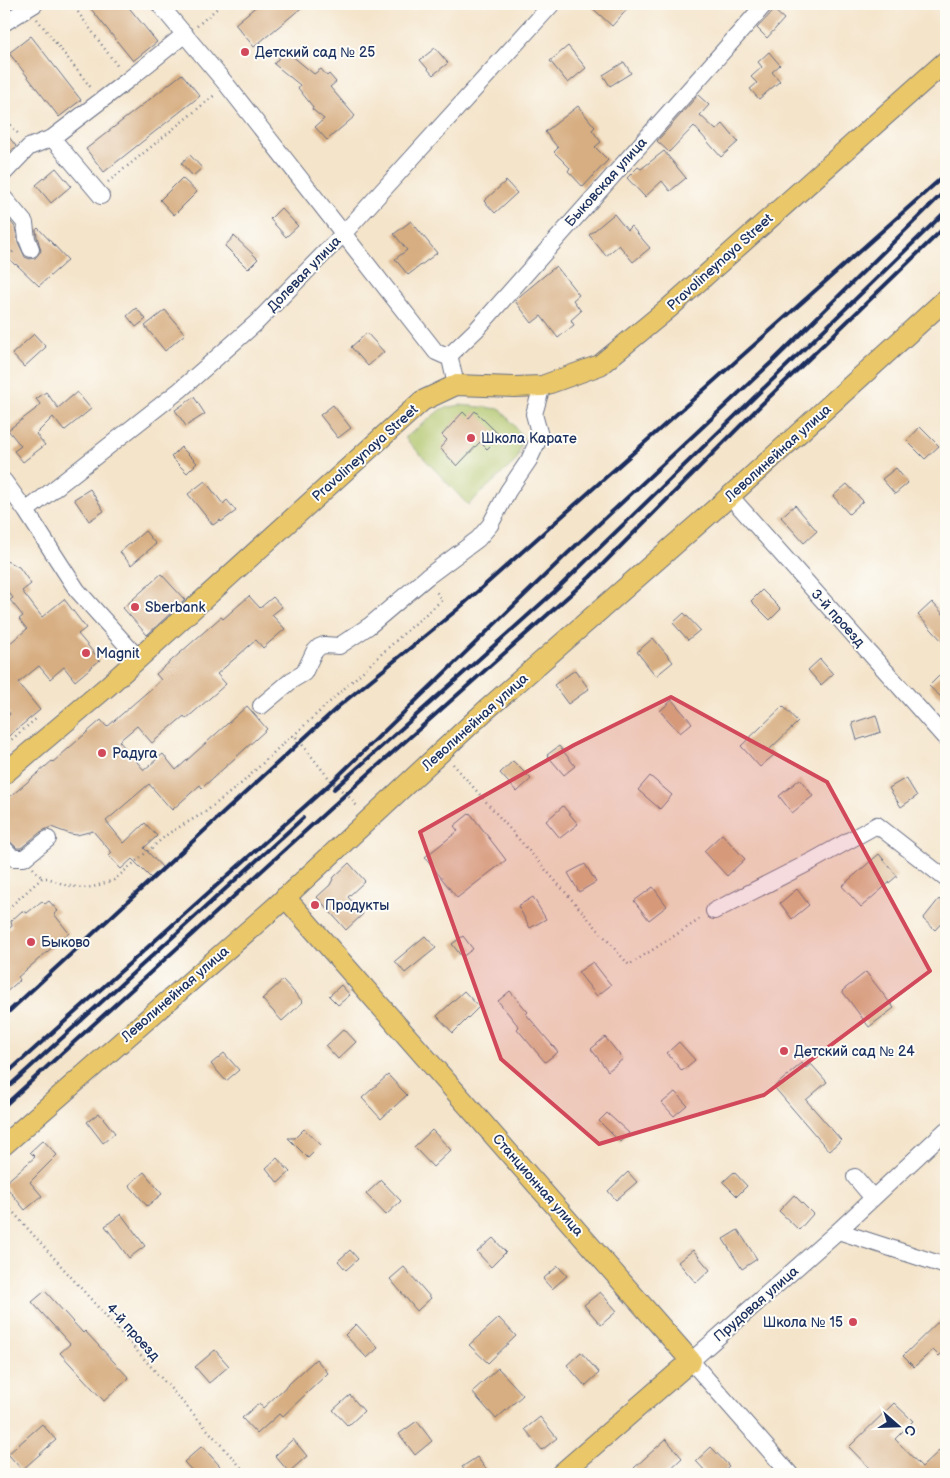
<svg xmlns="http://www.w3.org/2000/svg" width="950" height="1478" font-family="'Balsamiq Sans',sans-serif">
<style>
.pitch{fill:#aec367;stroke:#647962}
.building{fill:#d7ae82}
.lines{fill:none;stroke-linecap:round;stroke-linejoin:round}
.minor-casing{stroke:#676e84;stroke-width:18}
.major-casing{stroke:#676e84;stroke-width:22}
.path{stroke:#676e84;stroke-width:2.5;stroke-dasharray:1 4;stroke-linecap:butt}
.minor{stroke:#fff;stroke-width:16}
.major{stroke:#eac769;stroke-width:20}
.rail{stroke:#1b2f5e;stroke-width:4}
.marked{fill:#d1495b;fill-opacity:0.2;stroke:#d1495b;stroke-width:4;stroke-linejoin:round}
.poi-dot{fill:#d1495b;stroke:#fdfcf7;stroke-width:2}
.labels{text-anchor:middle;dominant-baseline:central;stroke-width:4;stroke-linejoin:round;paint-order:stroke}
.poi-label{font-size:14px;fill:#1b2f5e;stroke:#fdfcf7;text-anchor:start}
.street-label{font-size:14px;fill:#1b2f5e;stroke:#fdfcf7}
</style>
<rect width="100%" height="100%" fill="#fdfcf7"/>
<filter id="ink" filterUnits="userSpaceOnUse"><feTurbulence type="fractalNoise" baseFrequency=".02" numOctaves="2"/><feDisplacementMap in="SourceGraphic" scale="10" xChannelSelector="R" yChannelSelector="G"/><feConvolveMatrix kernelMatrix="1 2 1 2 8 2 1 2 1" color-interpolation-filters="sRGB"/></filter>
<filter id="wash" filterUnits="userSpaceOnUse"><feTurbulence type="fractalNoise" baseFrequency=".0096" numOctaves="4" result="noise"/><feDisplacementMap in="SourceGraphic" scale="20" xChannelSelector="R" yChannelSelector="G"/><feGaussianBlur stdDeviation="1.12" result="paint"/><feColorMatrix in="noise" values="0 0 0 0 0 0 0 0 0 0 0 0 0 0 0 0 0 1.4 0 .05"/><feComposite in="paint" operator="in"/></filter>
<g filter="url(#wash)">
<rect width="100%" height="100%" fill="#f4e4ca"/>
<path class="pitch" d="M460,405L501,409L523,437L517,460L468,505L405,438L441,409Z"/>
<g id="blocks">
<path class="building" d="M87,4H126L157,42L133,61Z
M259,4H306L254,47L235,24Z
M588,4H632L612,26Z
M774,10L784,19L767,38L757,28Z
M31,36L81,100L59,117L9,53Z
M568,46L586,68L568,83L550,61Z
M435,48L448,63L433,75L420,60Z
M285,50L314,74L321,69L327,76L329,74L336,82L330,87L355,116L327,140L315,127L324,119L312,109L313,107L298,88L300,85L274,64Z
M769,52L780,65L772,72L780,81L759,99L750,89L757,83L751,77L762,67L758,62Z
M624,62L631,73L610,86L603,75Z
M182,74L200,96L104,172L86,149Z
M698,95L709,105L700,115L716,130L723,124L738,142L721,157L694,126L669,152L657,141Z
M578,106L595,127L592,130L601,142L595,147L608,160L583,187L568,171L570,168L554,152L558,148L545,132Z
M4,131L16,146L4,159Z
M664,151L686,178L670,191L662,181L645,197L627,178L638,167L641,169Z
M190,155L202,168L193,176L181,163Z
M56,168L71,186L51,203L36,185Z
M182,178L197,192L174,215L160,200Z
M506,181L517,193L495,213L484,201Z
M281,208L298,226L286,237L270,219Z
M4,213L15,227L18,242L25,257L30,259L35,258L41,251L37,236L36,230L38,228L68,260L39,286L16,264L15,265L4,253Z
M614,214L627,230L631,226L650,248L633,262L619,245L606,256L589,235Z
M411,221L437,253L408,275L395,259L407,250L394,234Z
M234,236L258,259L248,269L225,246Z
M556,266L579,295L573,300L581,311L571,320L574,325L558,338L541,316L532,323L515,301L521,295Z
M136,308L146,319L136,327L127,316Z
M165,310L185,334L165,351L145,326Z
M367,333L384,352L368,366L351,347Z
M34,334L46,347L24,367L12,354Z
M46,392L58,408L77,392L91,409L64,431L53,417L36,434L45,445L23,462L14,451L21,446L8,430L41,405L36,399Z
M194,397L205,414L186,426L175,410Z
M333,405L351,428L338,438L320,415Z
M475,411L500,436L487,449L480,442L457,466L440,448L447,440L442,435L463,412L469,418Z
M920,427L939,446L925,459L907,441Z
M181,447L197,463L187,473L171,457Z
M896,468L908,483L895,494L882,479Z
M205,481L223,504L227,500L236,511L221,522L220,520L213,525L188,494Z
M847,484L863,501L849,514L833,496Z
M90,489L104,511L89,521L74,499Z
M795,505L817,531L804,543L781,517Z
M145,531L156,544L131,565L120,552Z
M4,560L19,567L31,584L22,591L42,617L64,599L86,628L78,634L100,660L75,681L64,667L50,679L39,666L18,683L40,710L4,740V720L10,714L4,706V648L27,629L19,619L23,616L10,600L13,598L4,586Z
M161,574L185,600L147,635L123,608Z
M762,590L781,609L770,620L751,601Z
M249,596L260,608L273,597L282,607L272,615L285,629L263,648L256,640L217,674L226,684L186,719L184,716L152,743L137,726L119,741L144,770L163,754L176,770L247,706L267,729L202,788L200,785L172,810L149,784L106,821L124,843L145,823L157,836L144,848L162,867L151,878L132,859L121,869L109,856L112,853L93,831L77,835L70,834L51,827L42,831L21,848H17L6,838L4,835V802L52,761L53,762L101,720L107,727L161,680L156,674L221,617L223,619Z
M932,602L946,617V645L918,615Z
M684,613L700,630L688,640L673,623Z
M653,638L673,662L656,676L637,652Z
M820,659L833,674L821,685L808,670Z
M575,670L589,689L568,704L554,685Z
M940,675L946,681V692L941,697L929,686Z
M672,700L692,723L680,733L660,711Z
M783,706L798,722L770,749L775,754L760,767L741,746Z
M876,715L881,732L857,740L852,723Z
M559,746L575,766L564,775L547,755Z
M513,761L531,779L517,792L500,773Z
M650,776L672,795L660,809L638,790Z
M906,778L917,796L901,807L889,788Z
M800,779L813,796L792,813L779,796Z
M563,806L578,824L560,838L546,821Z
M470,813L506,860L457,898L425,857L458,831L454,826Z
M722,834L745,859L727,876L704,851Z
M879,854L897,876L861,907L842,886Z
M349,863L365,881L348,897L363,914L346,930L317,897L330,885L334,877Z
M585,864L596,882L579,892L568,873Z
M653,887L667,906L649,920L634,901Z
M797,889L809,905L792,919L780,903Z
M533,897L546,919L530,928L518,906Z
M939,899L946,906V918L935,930L923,919Z
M42,901L45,904L49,901L58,911L54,914L69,933L18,977L20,980L4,994V933L12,926L11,921L22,911L27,913Z
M425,936L436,948L405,973L395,961Z
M463,936L473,949L462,957L452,944Z
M593,962L611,985L597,996L578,972Z
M866,972L894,1008L869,1027L842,991Z
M283,980L303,1002L282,1021L262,999Z
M341,985L350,995L338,1005L329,996Z
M464,991L479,1007L453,1033L437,1016Z
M510,991L528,1012L526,1014L558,1052L545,1062L517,1029L519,1027L498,1001Z
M344,1029L356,1042L338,1059L326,1046Z
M605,1037L623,1059L608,1071L591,1049Z
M679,1042L695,1060L682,1071L667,1053Z
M224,1053L239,1070L226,1081L211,1064Z
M802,1063L806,1068L811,1064L827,1082L806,1100L841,1140L829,1151L774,1087Z
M388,1075L407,1095L381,1119L362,1098Z
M675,1092L687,1105L674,1116L662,1103Z
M99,1113L115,1133L103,1143L87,1122Z
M607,1113L629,1133L620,1142L599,1121Z
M304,1129L321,1145L308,1158L288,1138H295Z
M432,1130L451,1150L433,1167L414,1147Z
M43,1140L57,1155L30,1182L42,1196L25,1210L4,1184L35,1157L30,1152Z
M277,1158L290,1172L278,1183L266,1168Z
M144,1172L162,1194L147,1206L129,1185Z
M628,1172L637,1182L616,1200L608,1191Z
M734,1172L747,1186L737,1196L723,1182Z
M381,1180L401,1201L386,1215L366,1194Z
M794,1195L813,1214L799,1230L779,1211Z
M121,1214L145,1246L129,1258L105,1226Z
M738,1230L757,1259L742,1269L723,1239Z
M493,1238L506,1252L491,1267L477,1252Z
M350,1250L358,1259L346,1270L338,1261Z
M693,1250L710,1270L696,1283L678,1262Z
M558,1266L567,1276L552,1289L543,1279Z
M404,1267L431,1298L417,1311L390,1279Z
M45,1291L83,1333L85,1331L129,1378L104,1401L60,1353L70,1344L32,1302Z
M600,1292L617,1311L601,1325L584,1305Z
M946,1314V1349L939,1356L933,1350L914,1367L903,1356Z
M499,1318L516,1336L488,1363L469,1345Z
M356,1324L378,1348L367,1358L345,1335Z
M215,1350L229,1366L209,1383L195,1367Z
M581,1352L599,1373L585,1386L567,1365Z
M316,1359L328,1373L282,1417L279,1414L257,1434L242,1418L259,1403L263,1408Z
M498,1368L523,1395L496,1419L472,1392Z
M350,1395L364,1411L348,1426L333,1410Z
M894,1403L913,1421L895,1439L922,1467L940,1450L946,1456V1474H875L849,1447Z
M540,1417L557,1438L542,1450L525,1429Z
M417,1421L432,1441L415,1455L399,1434Z
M42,1424L56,1440L22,1470L8,1454Z
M293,1439L307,1456L289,1472L275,1456Z
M666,1439L682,1458L665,1474H639L634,1468Z
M202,1446L220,1466L211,1474H195L184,1462Z
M711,1447L729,1466L720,1474H708L696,1461Z
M477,1457L490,1474H468L462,1467Z"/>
</g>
</g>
<g filter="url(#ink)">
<use href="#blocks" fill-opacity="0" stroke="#676e84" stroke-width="1"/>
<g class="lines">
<g class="minor-casing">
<path id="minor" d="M159,4L227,85L436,352L445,356L453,352L477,329L765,4
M4,23L35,4
M52,138L101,196
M4,173L29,147L52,138L128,80L185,34
M4,198L25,223L27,239L31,249
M449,354L456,385
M4,481L26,511L77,590L138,658
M730,496L946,739
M26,511L180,390L256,323L344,233L552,4
M261,706L292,680L304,673L314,652L319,647L324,645L339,646L369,626L427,577L478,539L490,525L508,491L529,460L540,436L534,414L542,386
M4,848L13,858H24L48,839
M714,911L812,861L877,825L946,879
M855,1177L873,1198
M838,1231L946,1266
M790,1474L691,1361L838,1231L946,1130"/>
</g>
<g class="major-casing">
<path id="major" d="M4,774L108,686L422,401L456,385L514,387L542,386L600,365L669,308L946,61
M285,897L691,1361L561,1474
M4,1145L274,908L485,711L730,496L946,299"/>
</g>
<path class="path" d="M72,4L118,67
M37,19L92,89
M197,26L222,4
M4,117L20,136
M108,182L216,94
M4,257H7L15,250
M293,736L402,635L442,600L435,590
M4,746L37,718
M453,764L629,965L702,918
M33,868L42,878
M4,912L42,878H48L65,885L82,888L93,887L114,880L169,833L204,813L242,783L291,736L296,737L332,782L346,794L358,807
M4,1202L247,1474"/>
<use href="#minor" class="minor"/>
<use href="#major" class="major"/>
<path class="rail" d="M334,789L554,592L946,211
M4,1016L339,706L458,609L946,174
M4,1076L332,782L568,553L774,360L946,190
M4,1091L303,818
M4,1106L346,794L590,577L760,406L946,226"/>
</g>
</g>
<path class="marked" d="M671,697L827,782L930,971L764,1095L599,1144L501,1059L420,832L574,745Z"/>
<g class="poi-dot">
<circle cx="245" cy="52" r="5"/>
<circle cx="471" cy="438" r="5"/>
<circle cx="135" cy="607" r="5"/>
<circle cx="86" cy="653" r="5"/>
<circle cx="102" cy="753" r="5"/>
<circle cx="315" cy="905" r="5"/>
<circle cx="31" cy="942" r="5"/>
<circle cx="784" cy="1051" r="5"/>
<circle cx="853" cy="1322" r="5"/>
</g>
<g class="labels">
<g class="poi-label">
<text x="255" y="52">Детский сад № 25</text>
<text x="481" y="438">Школа Карате</text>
<text x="145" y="607">Sberbank</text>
<text x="96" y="653">Magnit</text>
<text x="112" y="753">Радуга</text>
<text x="325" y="905">Продукты</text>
<text x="41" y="942">Быково</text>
<text x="794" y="1051">Детский сад № 24</text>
<text x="843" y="1322" text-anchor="end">Школа № 15</text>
</g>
<g class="street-label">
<text transform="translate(606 182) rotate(-48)">Быковская улица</text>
<text transform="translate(720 262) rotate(-42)">Pravolineynaya Street</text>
<text transform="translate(304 274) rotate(-46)">Долевая улица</text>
<text transform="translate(365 453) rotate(-42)">Pravolineynaya Street</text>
<text transform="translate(778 453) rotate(-42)">Леволинейная улица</text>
<text transform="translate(838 618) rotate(48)">3-й проезд</text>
<text transform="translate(475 722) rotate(-42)">Леволинейная улица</text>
<text transform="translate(175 994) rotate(-41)">Леволинейная улица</text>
<text transform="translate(538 1185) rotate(49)">Станционная улица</text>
<text transform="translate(756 1304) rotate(-41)">Прудовая улица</text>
<text transform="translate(133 1332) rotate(48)">4-й проезд</text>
</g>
</g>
<rect width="950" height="1478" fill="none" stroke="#fdfcf7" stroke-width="20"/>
<g transform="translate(898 1426) rotate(110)" stroke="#fdfcf7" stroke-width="4" paint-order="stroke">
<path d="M0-4L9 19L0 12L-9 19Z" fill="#1b2f5e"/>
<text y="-8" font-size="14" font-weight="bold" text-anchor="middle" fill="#1b2f5e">С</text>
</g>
</svg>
